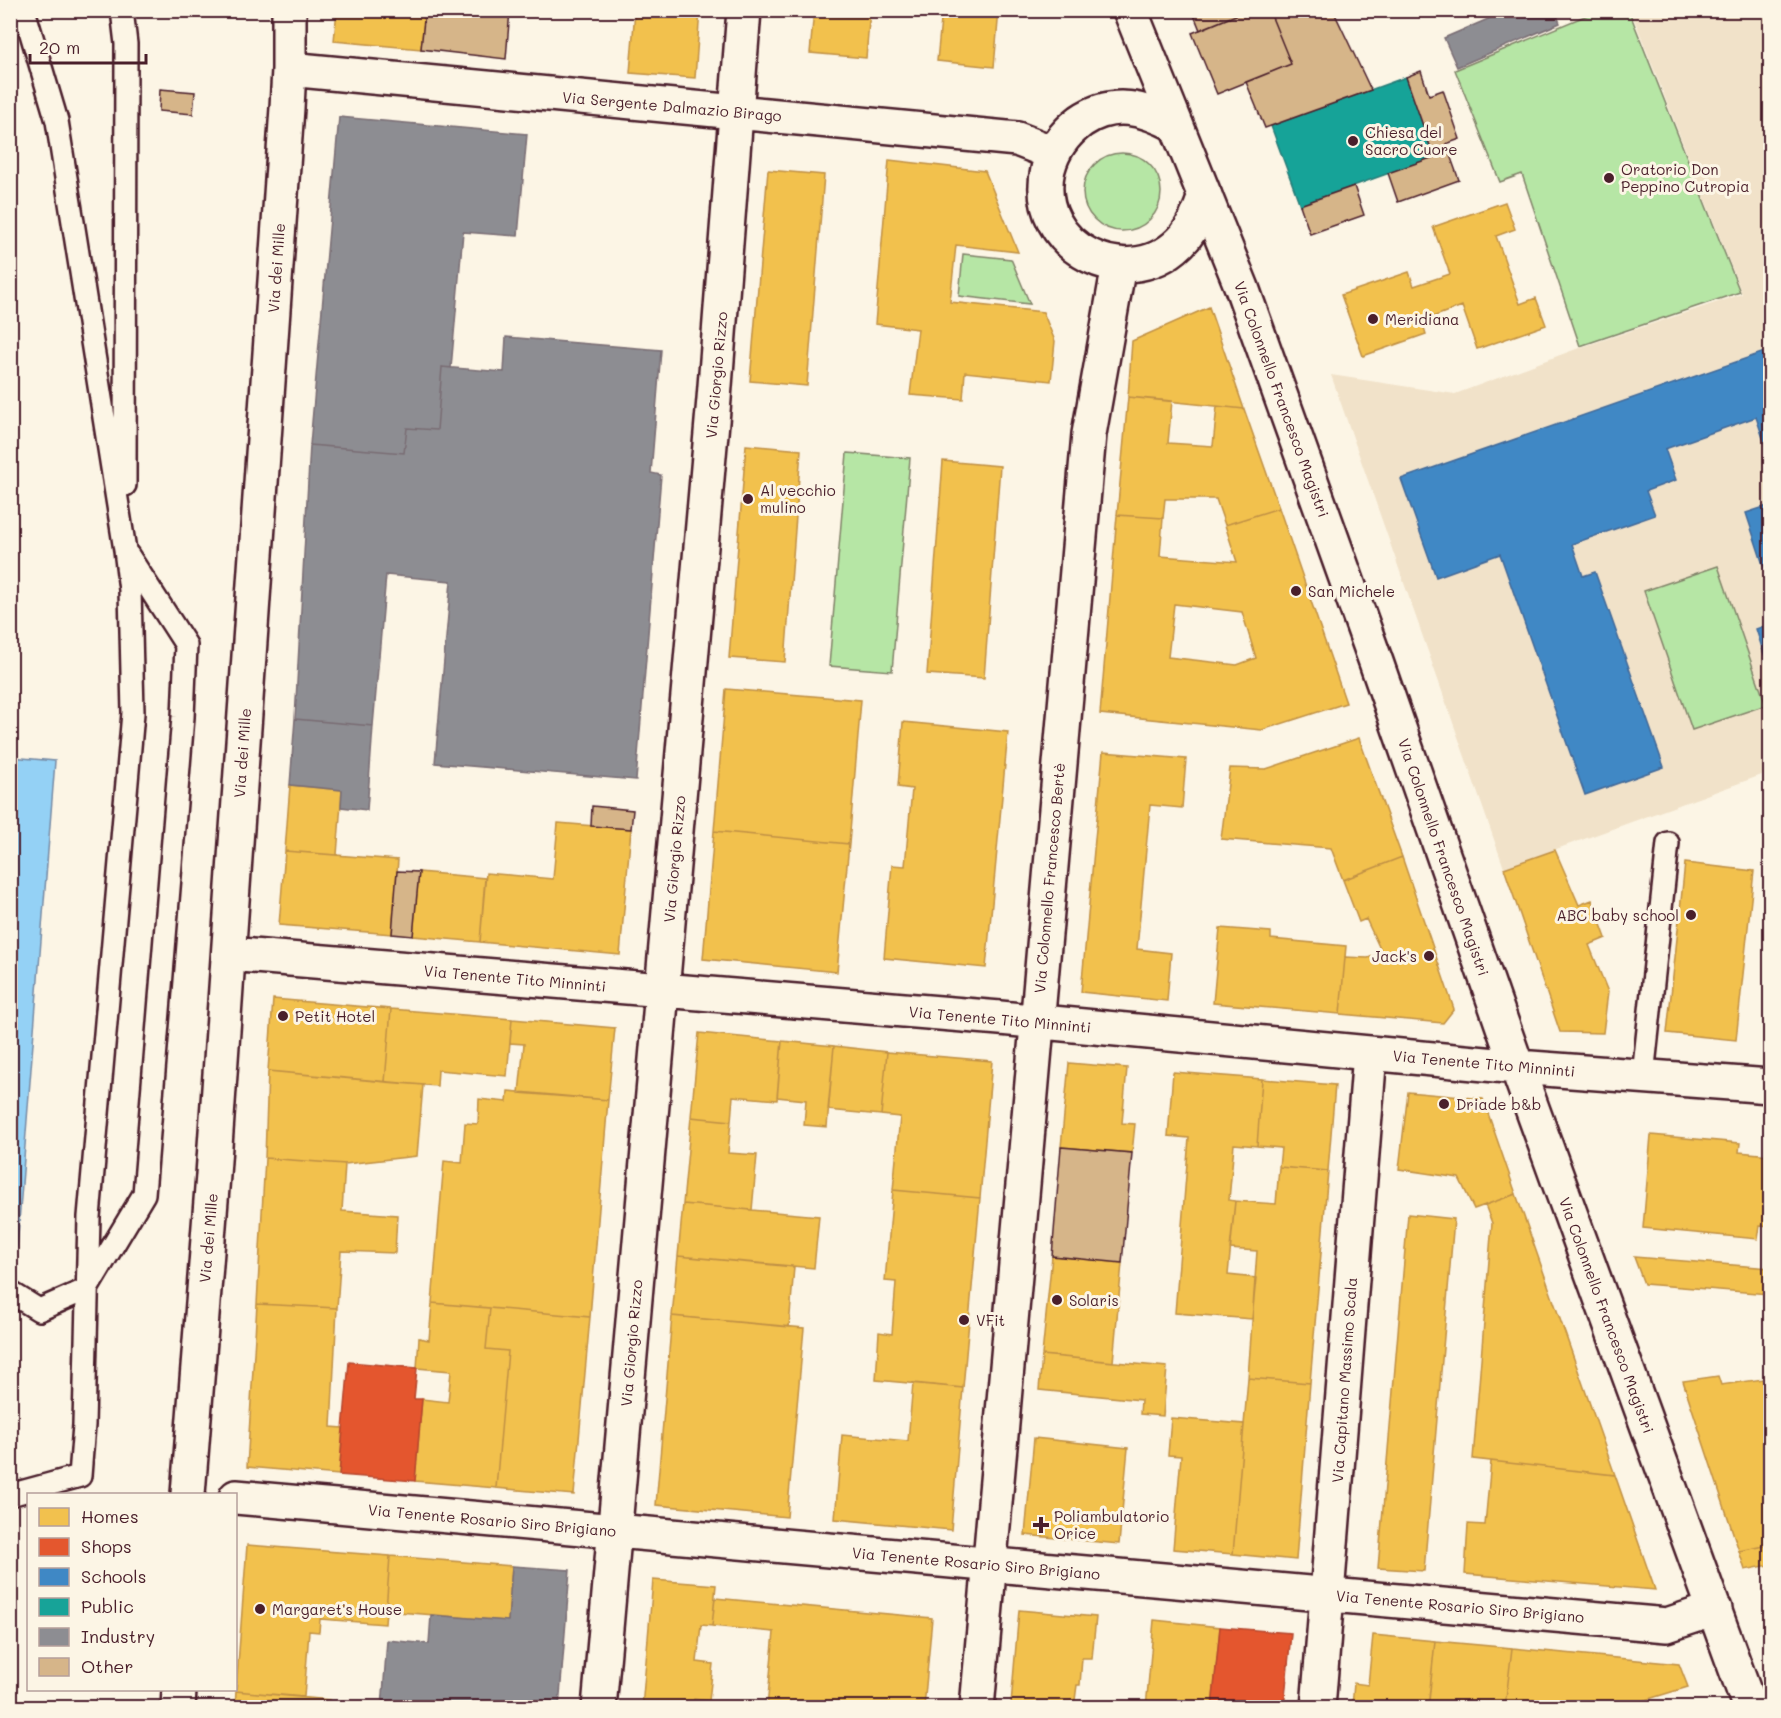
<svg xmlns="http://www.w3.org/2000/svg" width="1781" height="1718" font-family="Mali,sans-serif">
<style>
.built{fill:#f1e2c9}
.green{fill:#b6e6a5;stroke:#808268;stroke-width:1.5}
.water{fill:#94d1f5;stroke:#768aa4;stroke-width:1.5}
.homes{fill:#f2c14e;stroke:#c09044;stroke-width:1.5;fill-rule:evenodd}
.shops{fill:#e4572e;stroke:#b6462d;stroke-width:1.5}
.schools{fill:#3f88c5;stroke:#426897;stroke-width:1.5}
.public{fill:#17a398;stroke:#267b77;stroke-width:1.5}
.industry{fill:#8d8d92;stroke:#796c73;stroke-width:1.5}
.building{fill:#d6b589;stroke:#4a1f2b;stroke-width:1.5}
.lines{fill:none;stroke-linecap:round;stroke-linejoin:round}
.lane-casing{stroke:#4a1f2b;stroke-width:26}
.street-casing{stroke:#4a1f2b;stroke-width:38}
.secondary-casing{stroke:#4a1f2b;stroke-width:38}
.lane{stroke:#fcf5e5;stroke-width:21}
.street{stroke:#fcf5e5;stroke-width:33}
.secondary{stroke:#fcf5e5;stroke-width:33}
.poi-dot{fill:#4a1f2b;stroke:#fcf5e5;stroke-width:2}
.labels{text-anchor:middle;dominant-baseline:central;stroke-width:6;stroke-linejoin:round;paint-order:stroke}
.street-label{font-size:15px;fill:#4a1f2b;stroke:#fcf5e5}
.poi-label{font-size:15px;fill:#4a1f2b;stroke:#fcf5e5;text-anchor:start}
</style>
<rect width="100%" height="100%" fill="#fcf5e5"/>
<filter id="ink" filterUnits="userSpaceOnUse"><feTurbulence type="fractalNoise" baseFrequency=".0167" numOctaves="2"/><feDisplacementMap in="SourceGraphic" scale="12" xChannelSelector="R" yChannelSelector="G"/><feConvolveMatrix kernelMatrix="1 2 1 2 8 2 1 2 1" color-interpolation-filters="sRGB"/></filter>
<g filter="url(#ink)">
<path class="built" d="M1631,11H1770V772L1504,868L1331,375L1455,394L1579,348L1742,294Z"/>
<path class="green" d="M1597,11H1629L1740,292L1580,346L1522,174L1500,182L1455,70Z
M1083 192a39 39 0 1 1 78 0a39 39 0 1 1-78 0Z
M963,254L1011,259L1030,304L959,296Z
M847,453L910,458L892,671L829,666Z
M1718,566L1766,705L1692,730L1644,591Z"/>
<path class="water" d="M11,757L55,761L17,1248L11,1257Z"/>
<path class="homes" d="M337,10H425L421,49L334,41Z
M635,10H700L695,78L630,73Z
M814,10H870L866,58L810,53Z
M942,10H999L994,67L937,61Z
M889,160L985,171L1018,252L956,245L950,302L1043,312L1055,341L1051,381L965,372L963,399L910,395L918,329L875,324Z
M768,170L824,175L807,386L750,381Z
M1505,202L1515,229L1496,236L1520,304L1536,298L1546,325L1477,349L1462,306L1422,321L1426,334L1363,356L1341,295L1409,272L1414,286L1450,274L1433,227Z
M1209,307L1244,409L1128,397L1132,341Z
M1128,397L1172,401L1168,443L1213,446L1217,406L1244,409L1279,508L1225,525L1216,499H1165L1163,518L1117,515Z
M746,445L801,450L785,662L729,658Z
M943,461L1000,466L984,678L927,674Z
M1279,508L1346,703L1262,730L1100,714L1117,515L1163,518L1160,556L1237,562L1225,525ZM1174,604L1242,612L1256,658L1237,665L1168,657Z
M726,689L861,700L849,844L714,831Z
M903,722L1008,732L986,968L884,958L892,865L905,866L912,789L898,787Z
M1359,738L1402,857L1343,880L1331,848L1221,839L1230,768L1266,769Z
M1103,752L1186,759L1182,808L1150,805L1137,949L1171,953L1167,1001L1081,992Z
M290,785L342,790L337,855L285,851Z
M558,823L631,829L620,955L480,942L486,873L553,879Z
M714,831L849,844L837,972L703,959Z
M1555,850L1579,905L1592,900L1606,938L1589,945L1608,992L1603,1033L1560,1032L1504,868Z
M285,851L398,860L392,934L279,925Z
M1402,857L1454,1009L1443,1023L1340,1014L1345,957L1368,958L1382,953L1366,919L1359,922L1343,880Z
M1685,863L1754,871L1736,1040L1667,1033Z
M419,872L485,878L480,942L413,936Z
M1220,928L1271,932V939L1346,946L1340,1014L1213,1003Z
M273,999L391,1009L385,1082L268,1071Z
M391,1009L512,1019L507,1076L438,1070L437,1086L385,1082Z
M512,1019L615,1028L608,1100L519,1093L524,1044L510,1043Z
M699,1033L782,1041L777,1100L733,1096L731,1121L691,1117Z
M782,1041L834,1046L827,1127L804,1125L806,1100L777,1097Z
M834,1046L887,1052L881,1115L828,1110Z
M887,1052L992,1061L980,1198L893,1190L900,1117L881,1115Z
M1069,1063L1127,1068L1122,1123L1135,1124L1132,1153L1061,1147Z
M268,1071L423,1085L417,1156L345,1164L265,1158Z
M1173,1072L1262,1079L1257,1146L1234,1144L1229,1200L1235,1201L1228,1275L1256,1278L1252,1319L1175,1313L1189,1138L1168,1136Z
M1262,1079L1335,1085L1328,1171L1279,1167L1281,1148L1257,1146Z
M508,1091L608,1100L590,1317L432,1303L444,1161L462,1163L465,1123L478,1124L479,1099L507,1102Z
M1408,1092L1483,1099L1516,1194L1474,1209L1459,1178L1399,1169Z
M691,1117L731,1121L728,1153L757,1155L752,1210L683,1204Z
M1651,1135L1740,1143L1739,1152L1770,1155V1227L1760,1226L1758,1239L1643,1228Z
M265,1158L345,1164L342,1211L397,1215L395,1253L341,1251L337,1308L257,1304Z
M1279,1167L1328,1171L1310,1383L1248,1378L1257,1251L1230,1249L1235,1201L1276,1204Z
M893,1190L980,1198L963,1388L876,1380L879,1332L892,1334L896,1282L885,1281Z
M1516,1194L1592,1410L1615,1475L1473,1459L1492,1223L1485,1205Z
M683,1204L819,1216L814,1268L678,1256Z
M1408,1214L1454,1219L1424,1571L1378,1568Z
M678,1256L794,1267L789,1327L672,1316Z
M1052,1256L1122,1263L1113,1362L1042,1355Z
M1634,1257L1770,1268L1769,1294L1644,1284Z
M432,1303L490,1308L486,1349L508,1351L496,1488L415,1481L422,1399L448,1402L451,1371L417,1368L419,1338L429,1340Z
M257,1304L337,1308L331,1427L343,1428L339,1475L247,1467Z
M490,1308L590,1317L574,1495L496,1488L508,1351L486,1349Z
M672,1316L804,1328L787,1517L656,1505Z
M1042,1355L1167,1367L1163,1416L1140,1414L1141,1400L1039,1390Z
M1718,1376L1721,1385L1770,1378V1424H1767L1770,1442V1545L1739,1551L1683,1381Z
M1248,1378L1310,1383L1296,1560L1233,1554Z
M913,1383L963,1388L951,1530L835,1519L842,1435L908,1441Z
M1171,1418L1244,1424L1233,1554L1173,1549L1181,1456L1168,1455Z
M1034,1438L1128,1448L1119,1544L1025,1535Z
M1491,1461L1615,1475L1655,1590L1465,1574L1468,1524L1485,1525Z
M247,1545L390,1556L385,1624L320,1619L319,1632L309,1631L304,1697L236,1691Z
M1770,1545V1565L1745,1570L1739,1551Z
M390,1556L512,1566L508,1621L386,1611Z
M653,1580L716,1585L712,1626L701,1625L697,1662L713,1664L709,1701L694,1699V1708H642Z
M715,1598L932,1618L924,1708H767L774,1632L712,1626Z
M1019,1610L1096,1617L1092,1658H1082L1080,1685H1077L1074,1708L1011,1704Z
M1154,1620L1220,1627L1212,1708H1146Z
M1373,1635L1435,1641L1428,1708H1352L1354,1683L1368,1685Z
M1435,1641L1512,1648L1505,1708L1429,1701Z
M1512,1648L1679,1664L1688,1687L1619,1708H1505Z
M236,1691L329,1700L328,1708H235Z"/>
<path class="shops" d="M349,1362L417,1368L414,1399H422L415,1481L339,1475Z
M1220,1627L1291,1633L1284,1708H1212Z"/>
<path class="schools" d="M1770,350V446L1766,447L1756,417L1665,449L1676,480L1646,491L1655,515L1572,544L1583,576L1595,572L1664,767L1585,795L1500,554L1436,577L1401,479Z
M1770,505V586L1746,513Z
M1770,624V673L1756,629Z"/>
<path class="public" d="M1406,77L1434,157L1300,205L1271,126Z"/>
<path class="industry" d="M1509,10H1555L1560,23L1457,67L1444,38Z
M339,117L527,134L518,236L463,232L451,368L442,367L437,430L407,428L404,453L310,445Z
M506,337L661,350L651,473L661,475L636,780L435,763L451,581L386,575L373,726L295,719L310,445L404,453L407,428L437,430L442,367L504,372Z
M295,719L373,726L367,810L341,807L342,790L290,785Z
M512,1566L570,1570L559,1708H382L387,1640L429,1644L431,1615L508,1621Z"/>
<path class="building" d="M425,10H510L506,59L421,49Z
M1204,10H1248L1200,30L1194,15Z
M1248,10H1269L1291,64L1217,94L1192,33Z
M1269,10H1333L1371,90L1265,128L1246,82L1291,64Z
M1421,71L1429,95L1443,90L1460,139L1446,144L1459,180L1398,202L1388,173L1434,157L1406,77Z
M160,89L195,92L193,114L159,111Z
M1354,186L1364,215L1310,234L1300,205Z
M592,806L633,810L631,829L591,826Z
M397,871L419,872L413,936L392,934Z
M1061,1147L1132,1153L1122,1263L1052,1256Z"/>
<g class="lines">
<g class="lane-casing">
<path id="lane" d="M122,10L126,44L125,485
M1643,1076L1668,843
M10,1292L39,1310L87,1289L144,1194L183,717L186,645L128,555
M10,1495L80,1476L84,1425L89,1217L133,713L130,590L125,550L57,121L24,10"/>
</g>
<g class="street-casing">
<path id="street" d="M1176,125C1144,108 1113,99 1081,121C1065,133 1053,149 1048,169C1030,248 1132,299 1185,237C1195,224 1200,211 1205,196"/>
</g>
<g class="secondary-casing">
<path id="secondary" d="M1130,10L1242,288L1376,662L1517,1067L1750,1708
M289,69L1017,139L1053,153
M229,954L1000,1018L1517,1067L1770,1086
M188,1494L213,1175L287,108L289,69V10
M236,1497L1667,1625L1715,1609
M178,1708L179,1690
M599,1708L714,399L744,10
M977,1708L1089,434L1119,265
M1318,1708L1370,1053"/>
</g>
<use href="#lane" class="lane"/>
<use href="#street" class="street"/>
<use href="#secondary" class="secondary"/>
</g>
</g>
<g class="poi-dot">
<circle cx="1353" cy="141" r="6"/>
<circle cx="1609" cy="178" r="6"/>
<circle cx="1373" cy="319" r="6"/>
<circle cx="748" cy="499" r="6"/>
<circle cx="1296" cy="591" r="6"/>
<circle cx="1691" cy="915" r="6"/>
<circle cx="1429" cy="956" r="6"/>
<circle cx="283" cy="1016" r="6"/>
<circle cx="1444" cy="1104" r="6"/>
<circle cx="1057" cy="1300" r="6"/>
<circle cx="964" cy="1320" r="6"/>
<path d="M1038 1516h6v6h6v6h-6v6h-6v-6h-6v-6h6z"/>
<circle cx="260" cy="1609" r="6"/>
</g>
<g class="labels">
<g class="street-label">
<text transform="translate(672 106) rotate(5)">Via Sergente Dalmazio Birago</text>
<text transform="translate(276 268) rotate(-86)">Via dei Mille</text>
<text transform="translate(716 375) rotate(-85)">Via Giorgio Rizzo</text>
<text transform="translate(1282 399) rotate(70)">Via Colonnello Francesco Magistri</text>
<text transform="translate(242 753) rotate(-86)">Via dei Mille</text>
<text transform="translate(1444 857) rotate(71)">Via Colonnello Francesco Magistri</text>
<text transform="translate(674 859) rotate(-85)">Via Giorgio Rizzo</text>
<text transform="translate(1049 878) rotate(-85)">Via Colonnello Francesco Bertè</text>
<text transform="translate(515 978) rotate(5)">Via Tenente Tito Minninti</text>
<text transform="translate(1000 1019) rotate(5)">Via Tenente Tito Minninti</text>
<text transform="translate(1484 1063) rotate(5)">Via Tenente Tito Minninti</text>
<text transform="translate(208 1238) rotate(-85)">Via dei Mille</text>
<text transform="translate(1607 1315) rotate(70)">Via Colonnello Francesco Magistri</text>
<text transform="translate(631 1343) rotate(-85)">Via Giorgio Rizzo</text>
<text transform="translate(1344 1380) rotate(-86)">Via Capitano Massimo Scala</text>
<text transform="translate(492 1520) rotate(5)">Via Tenente Rosario Siro Brigiano</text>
<text transform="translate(976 1563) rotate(5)">Via Tenente Rosario Siro Brigiano</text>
<text transform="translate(1460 1606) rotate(5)">Via Tenente Rosario Siro Brigiano</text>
</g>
<g class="poi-label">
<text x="1365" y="132">Chiesa del<tspan x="1365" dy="17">Sacro Cuore</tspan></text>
<text x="1621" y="169">Oratorio Don<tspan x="1621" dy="17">Peppino Cutropia</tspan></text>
<text x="1385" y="319">Meridiana</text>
<text x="760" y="490">Al vecchio<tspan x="760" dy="17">mulino</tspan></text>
<text x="1308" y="591">San Michele</text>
<text x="1679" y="915" text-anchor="end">ABC baby school</text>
<text x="1417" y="956" text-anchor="end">Jack's</text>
<text x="295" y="1016">Petit Hotel</text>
<text x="1456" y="1104">Driade b&amp;b</text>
<text x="1069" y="1300">Solaris</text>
<text x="976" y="1320">VFit</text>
<text x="1054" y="1516">Poliambulatorio<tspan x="1054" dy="17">Orice</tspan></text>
<text x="272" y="1609">Margaret's House</text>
</g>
</g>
<rect width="1781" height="1718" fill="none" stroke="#fcf5e5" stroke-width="36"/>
<rect x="18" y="18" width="1745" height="1682" fill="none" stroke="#4a1f2b" stroke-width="2" filter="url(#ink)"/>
<rect x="27" y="1493" width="210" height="198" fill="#fcf5e5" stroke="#b59f9b" stroke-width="1.5"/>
<rect x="39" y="1508" width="30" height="18" fill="#f2c14e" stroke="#b59f9b" stroke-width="1.5"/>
<text x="81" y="1523" font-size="18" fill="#4a1f2b">Homes</text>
<rect x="39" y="1538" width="30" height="18" fill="#e4572e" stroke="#b59f9b" stroke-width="1.5"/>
<text x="81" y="1553" font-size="18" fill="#4a1f2b">Shops</text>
<rect x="39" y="1568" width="30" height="18" fill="#3f88c5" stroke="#b59f9b" stroke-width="1.5"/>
<text x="81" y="1583" font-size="18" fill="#4a1f2b">Schools</text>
<rect x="39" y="1598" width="30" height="18" fill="#17a398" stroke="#b59f9b" stroke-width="1.5"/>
<text x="81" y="1613" font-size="18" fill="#4a1f2b">Public</text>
<rect x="39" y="1628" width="30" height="18" fill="#8d8d92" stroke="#b59f9b" stroke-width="1.5"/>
<text x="81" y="1643" font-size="18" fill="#4a1f2b">Industry</text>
<rect x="39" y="1658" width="30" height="18" fill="#d6b589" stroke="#b59f9b" stroke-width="1.5"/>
<text x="81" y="1673" font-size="18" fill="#4a1f2b">Other</text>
<path d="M30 54v9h116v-9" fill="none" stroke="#4a1f2b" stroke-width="3"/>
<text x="39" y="54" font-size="18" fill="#4a1f2b" stroke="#fcf5e5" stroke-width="4.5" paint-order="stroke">20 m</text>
</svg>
